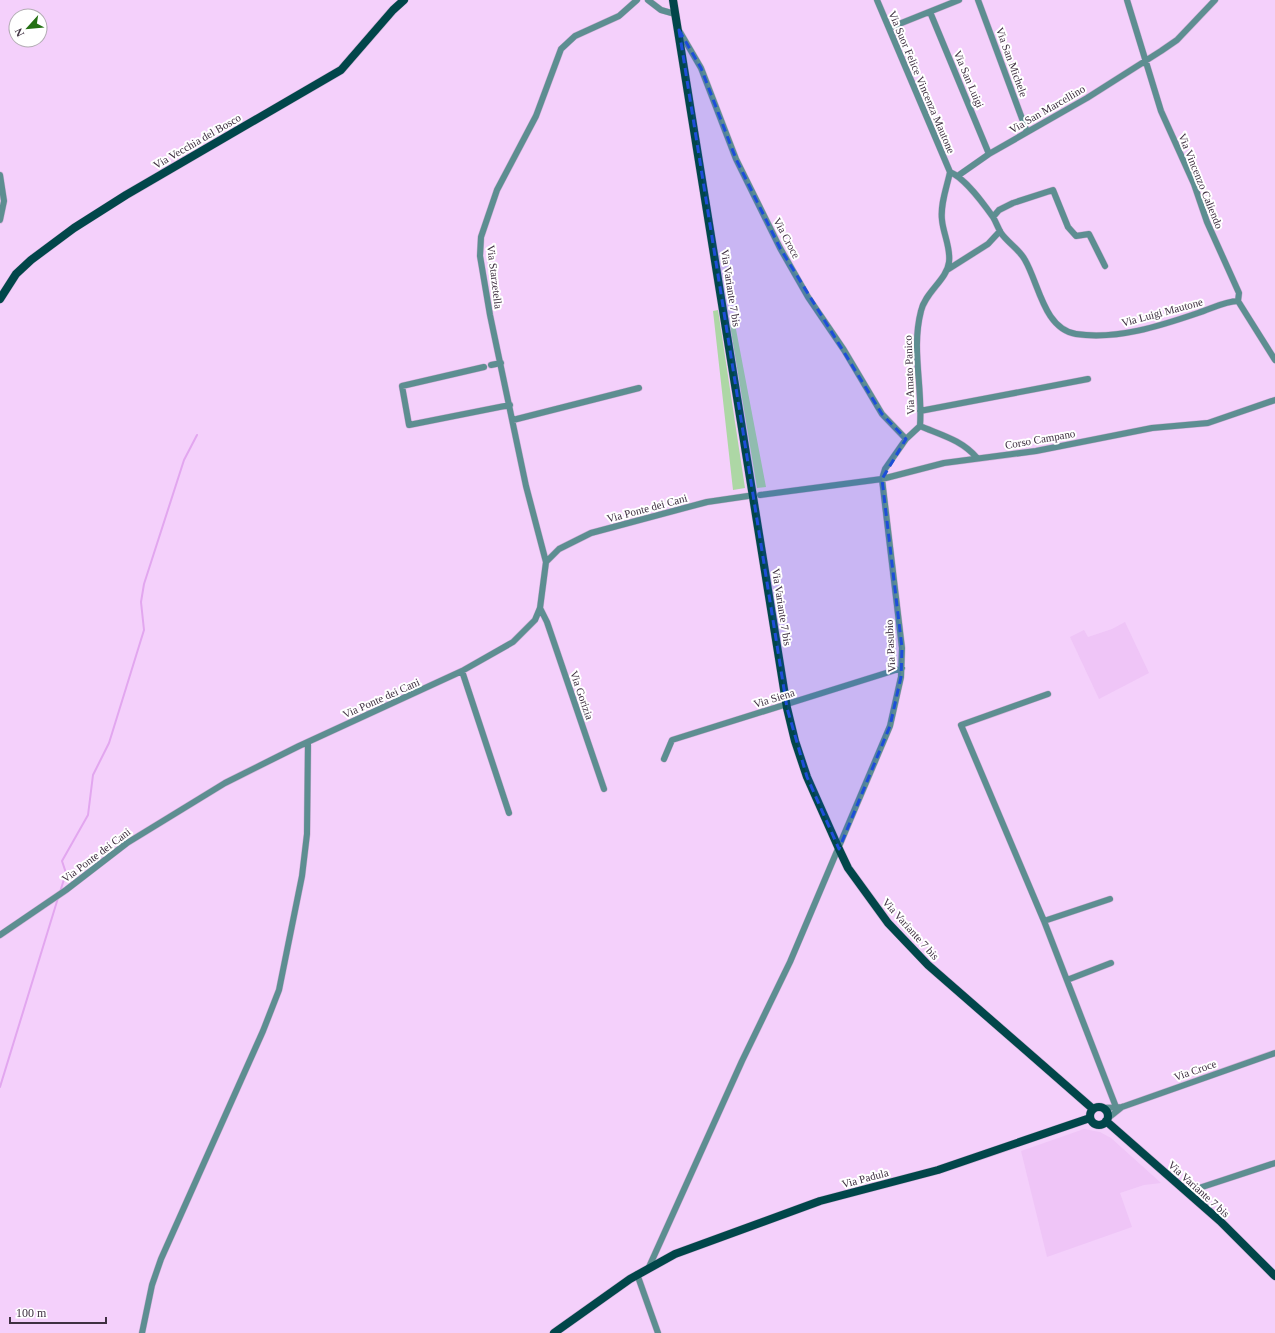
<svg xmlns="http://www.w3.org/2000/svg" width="1275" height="1333" font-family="'Times New Roman',serif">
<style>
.built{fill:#efc5f7}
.green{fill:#add7a5}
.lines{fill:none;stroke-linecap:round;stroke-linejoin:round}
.stream{stroke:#e2a6ef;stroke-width:2}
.minor-casing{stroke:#d0b0d6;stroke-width:7}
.major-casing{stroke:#d0b0d6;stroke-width:9}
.minor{stroke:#5d8e91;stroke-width:6}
.major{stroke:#01464a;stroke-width:8}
.marked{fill:#1d4ed8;fill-opacity:0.2;stroke:#1d4ed8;stroke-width:3;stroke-dasharray:8 5;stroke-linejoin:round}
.labels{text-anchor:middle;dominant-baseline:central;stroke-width:4;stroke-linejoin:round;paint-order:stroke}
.street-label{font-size:11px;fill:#3f3041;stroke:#fff}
</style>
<rect width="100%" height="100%" fill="#f4d0fb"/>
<path class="built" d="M1125,622L1149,673L1099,699L1070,637L1084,630L1088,637L1112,629Z
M1084,1129L1100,1132L1111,1138L1161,1183L1144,1185L1120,1193L1132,1227L1047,1257L1021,1151Z"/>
<path class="green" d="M718,310L745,488L733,490L713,311Z
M735,324L766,487L757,488L730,325Z"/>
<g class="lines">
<path class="stream" d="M60,892L66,873L62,861L88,815L93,775L109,743L144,630L141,602L144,584L184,460L197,435
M0,1087L58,898"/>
<g class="minor-casing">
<path id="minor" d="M648,0L661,10L675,14
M877,0L950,172
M978,0L1027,132
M1127,0L1161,111L1194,184L1207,222L1239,293L1238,301
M930,12L989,154
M889,28L959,0
M680,32L701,68L736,159L780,248L808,297L844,350L882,414L906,439
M950,172C965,178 983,203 993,217C996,222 998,228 1001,233C1008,243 1020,250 1025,260C1039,284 1044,329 1076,334C1117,340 1160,326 1198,313C1211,309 1225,301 1238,301
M0,175L4,201L0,220
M959,175L989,154L1087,98L1161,51L1177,40L1215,0
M993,217L999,210L1013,203L1053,190L1068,227L1076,236L1089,234L1105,266
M947,270L988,244L1000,231
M1238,301L1275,360
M491,365L501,363
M484,367L402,386L409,425L510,405
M920,411L1088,379
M513,420L639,388
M920,426C941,435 962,440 977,458
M760,495L882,479L944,463L1036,451L1152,428L1208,423L1275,400
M546,562L526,486L490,315L480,256L481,237L497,190L536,116L561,49L575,36L619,16L637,0
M540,608L547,622L604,789
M462,671L509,813
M1048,694L961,725L1044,921L1116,1107
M664,759L672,740L902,668
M1044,921L1110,899
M0,935L66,890L127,843L225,783L299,746L462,671L513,642L535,620L540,608L546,562L559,549L591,533L707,502L748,496
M1067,980L1111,963
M1103,1108L1122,1107L1275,1053
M1107,1119L1122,1107
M1187,1192L1275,1163
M649,1267L742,1061L790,962L890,726L901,677L902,648L882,479L885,469L906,439L920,426C923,388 911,349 921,311C925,292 947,280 949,262C951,248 943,233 942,220C940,204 947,187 950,172
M637,1274L658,1333
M142,1333L152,1285L161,1259L263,1031L279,990L302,876L307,834L308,742"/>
</g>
<g class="major-casing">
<path id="major" d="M673,0L787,708L795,741L807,777L839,849L848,868L888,923L928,965L1093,1109
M0,299L16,274L31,260L74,228L126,195L341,70L393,10L404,0
M1090 1116a9 9 0 1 1 18 0a9 9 0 1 1-18 0Z
M1106,1121L1220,1221L1275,1276
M554,1333L630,1279L675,1254L820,1201L938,1170L1090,1118"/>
</g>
<use href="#minor" class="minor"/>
<use href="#major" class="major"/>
</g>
<path class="marked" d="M679,30L701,68L736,159L780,248L882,414L906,439L882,479L902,648L901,677L890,726L839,849L807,777L787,708Z"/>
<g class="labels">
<g class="street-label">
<text transform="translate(1012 62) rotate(70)">Via San Michele</text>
<text transform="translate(969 79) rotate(67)">Via San Luigi</text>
<text transform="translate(922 82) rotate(67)">Via Suor Felice Vincenza Mautone</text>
<text transform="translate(1047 109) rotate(-30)">Via San Marcellino</text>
<text transform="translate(197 141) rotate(-30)">Via Vecchia del Bosco</text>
<text transform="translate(1201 181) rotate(68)">Via Vincenzo Caliendo</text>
<text transform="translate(787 238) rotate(62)">Via Croce</text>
<text transform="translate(495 277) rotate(83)">Via Starzetella</text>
<text transform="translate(731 288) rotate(81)">Via Variante 7 bis</text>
<text transform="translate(1162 312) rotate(-15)">Via Luigi Mautone</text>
<text transform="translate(909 375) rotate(-92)">Via Amato Panico</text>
<text transform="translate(1040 439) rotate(-10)">Corso Campano</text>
<text transform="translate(647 508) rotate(-15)">Via Ponte dei Cani</text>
<text transform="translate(782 607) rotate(81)">Via Variante 7 bis</text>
<text transform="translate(890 646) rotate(-93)">Via Pasubio</text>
<text transform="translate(582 695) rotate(71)">Via Gorizia</text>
<text transform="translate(381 698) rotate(-24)">Via Ponte dei Cani</text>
<text transform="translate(774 698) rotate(-17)">Via Siena</text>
<text transform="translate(96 855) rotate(-37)">Via Ponte dei Cani</text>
<text transform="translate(911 929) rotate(48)">Via Variante 7 bis</text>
<text transform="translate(1195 1070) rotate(-19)">Via Croce</text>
<text transform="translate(865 1178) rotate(-15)">Via Padula</text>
<text transform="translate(1199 1189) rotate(42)">Via Variante 7 bis</text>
</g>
</g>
<g transform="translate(28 28) rotate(243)"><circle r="19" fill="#ffffff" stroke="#b2acb3"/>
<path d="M0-3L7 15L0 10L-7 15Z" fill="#247013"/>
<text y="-6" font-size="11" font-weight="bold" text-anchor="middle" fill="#3f3041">N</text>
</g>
<path d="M10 1317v6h96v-6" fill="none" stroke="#3f3041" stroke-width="2"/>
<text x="16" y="1317" font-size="12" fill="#3f3041" stroke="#ffffff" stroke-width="3" paint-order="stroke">100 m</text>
</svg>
